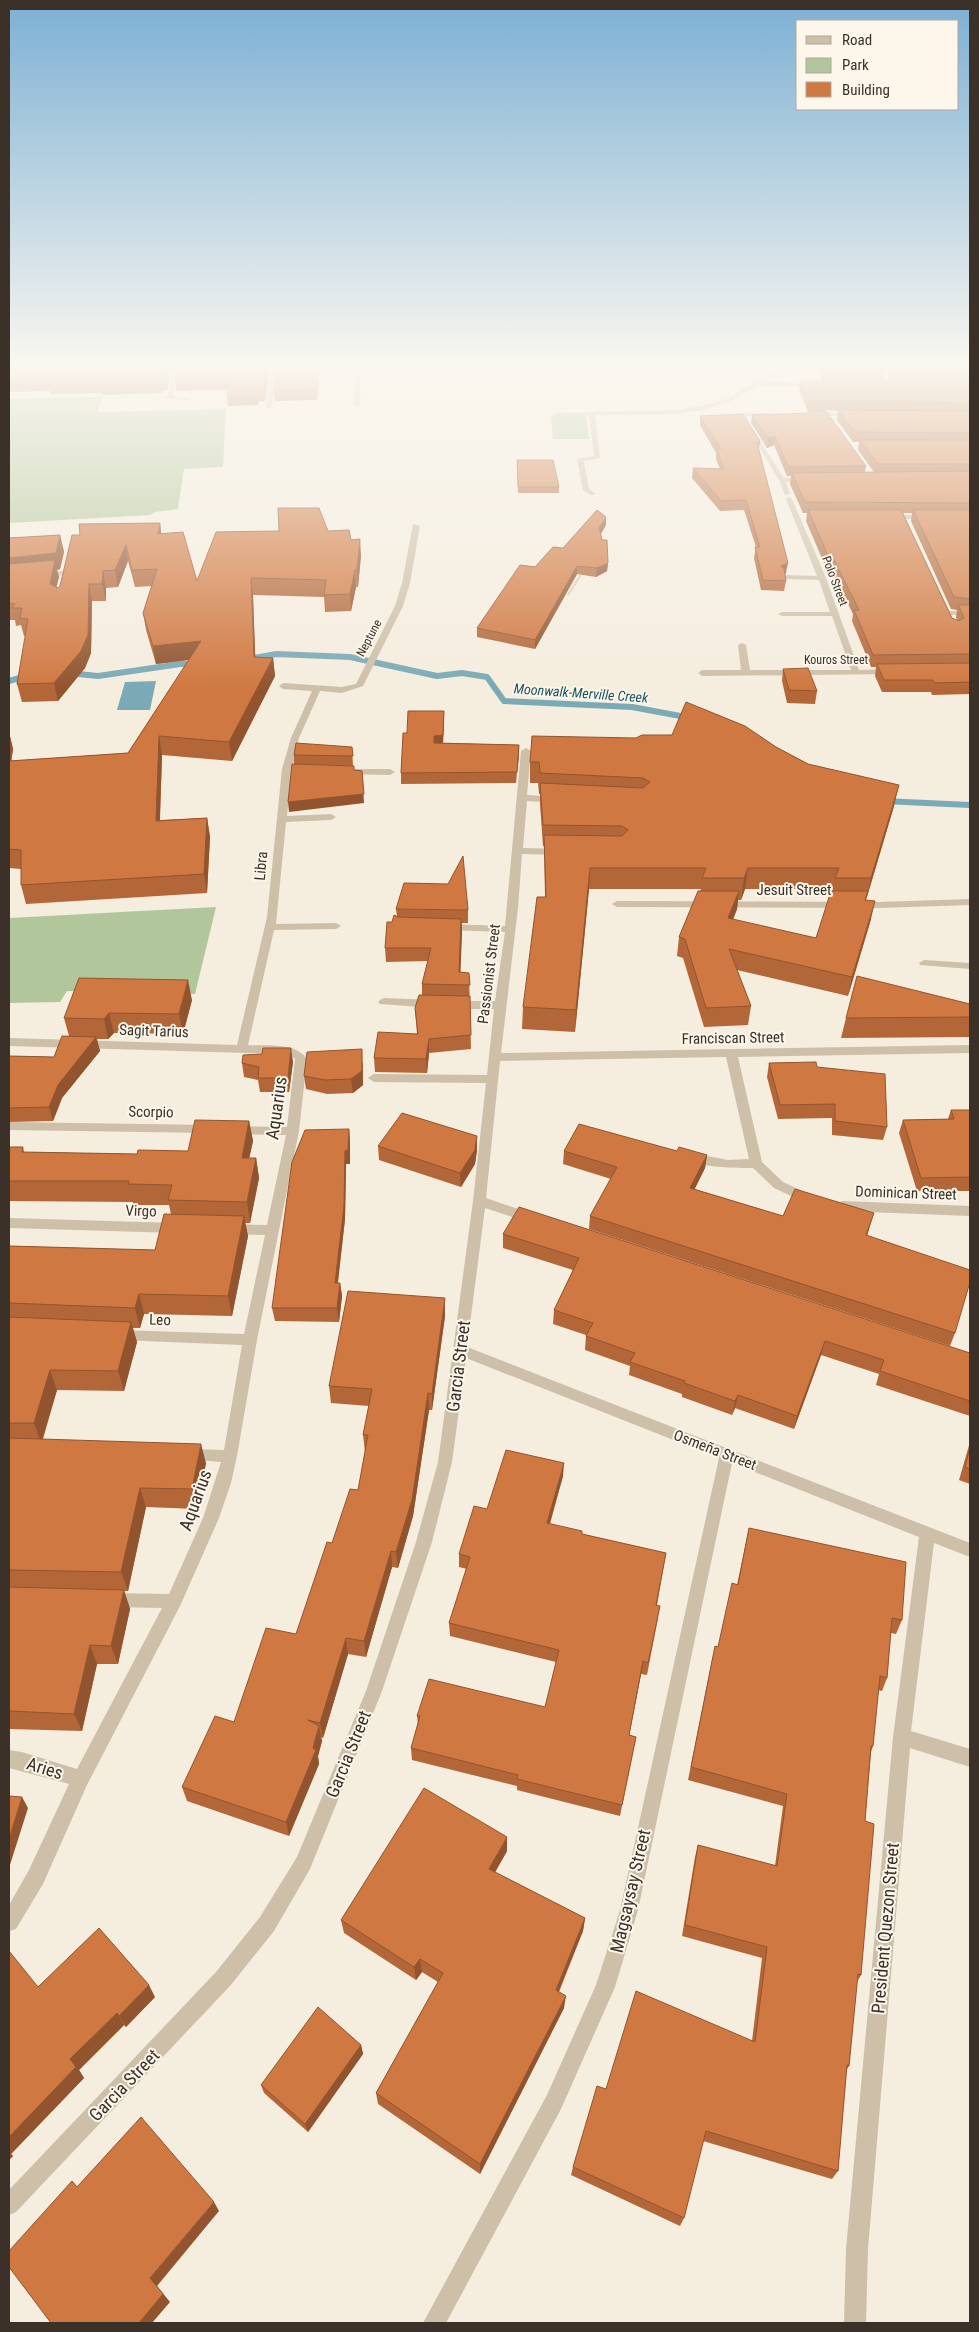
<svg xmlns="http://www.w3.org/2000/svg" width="979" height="2332" font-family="'Roboto Condensed',sans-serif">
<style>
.green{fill:#b2c69c}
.water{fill:#7aaab5}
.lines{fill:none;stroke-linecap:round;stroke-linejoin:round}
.stream{stroke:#7aaab5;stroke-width:6}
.path{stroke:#baa992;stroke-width:2;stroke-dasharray:1 1;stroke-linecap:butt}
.minor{fill:#cebfa8;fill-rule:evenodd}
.wall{fill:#b36738;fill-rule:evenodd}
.shaded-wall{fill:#92542e}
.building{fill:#d07841;stroke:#92542e}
.labels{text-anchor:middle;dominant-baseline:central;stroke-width:4;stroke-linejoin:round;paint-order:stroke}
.far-street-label{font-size:12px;fill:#3b3129;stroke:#fcf6eb}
.far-water-label{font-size:14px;font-style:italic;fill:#1a5260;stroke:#fcf6eb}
.street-label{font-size:15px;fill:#3b3129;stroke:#fcf6eb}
.near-street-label{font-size:18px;fill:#3b3129;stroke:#fcf6eb}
</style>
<rect width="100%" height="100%" fill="#f5edde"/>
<path class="green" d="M102,397L98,412L226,409L223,467L184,469L178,509L155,512L150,515L9,523V399Z
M551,415H586L589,439H553Z
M216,907L195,994L67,991L60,1002L9,1003V918Z"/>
<path class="water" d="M156,681L150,710H117L125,682Z"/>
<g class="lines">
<path class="stream" d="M249,659L276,654L350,657L437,676L462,673L487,677L504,701L632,707L691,718
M68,673L98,676L180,664H197
M9,681L30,675
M883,801L970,805"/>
<path class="path" d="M568,595L582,573"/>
<path class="minor" d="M541,364L568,365L565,367L361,371L360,405L357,407L354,405L355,371L276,373L272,407L269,409L266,407L270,373L251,374L248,372L273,369Z
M785,364H792L764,381L815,384L817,387L759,385L731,401L702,410L675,414L595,415L600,458L584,461L589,489L596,494L591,495L583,490L577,459L594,456L589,415L555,416L553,413L675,410L701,406L727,399Z
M877,364H883L889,387L884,386Z
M175,371L197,373L178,375L173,397L189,399V401L167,398L172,375L154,376L151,374Z
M813,412L853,413L856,415L853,417L811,415Z
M740,413H768L771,415L768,417L738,416Z
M749,430H753L784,478H808L811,480L810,481L786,482L790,494L785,495L779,480Z
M789,497L792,499L826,578L859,670L892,669L896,672L895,674L702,676L698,673L702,670H741L738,645L742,643L746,645L750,670H851L832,616H782L778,614L782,612H830L819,580L785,579L781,577L785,575L817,576L786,499Z
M888,515H928L932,517L928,519H885L884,517Z
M413,524L420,526L410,583L403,606L363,686L342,693L320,691L299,738L292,769L287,816L331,814L336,817L331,820L286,822L276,924L336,923L341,926L336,929L274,930L248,1045C267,1046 296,1042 307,1059L299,1131L257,1340L237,1456L231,1483L219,1518L180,1606L87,1785L43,1884L16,1929L9,1931V1905L29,1870L69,1784L9,1768V1750L22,1752L77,1769L162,1608L111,1607L105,1605L103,1600L105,1595L111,1593L169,1594L203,1518L221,1462L184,1459L182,1455L184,1451L189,1449L224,1450L242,1345L119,1340L114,1339L112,1335L114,1331L119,1330L244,1334L265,1235L231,1234L226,1232L224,1229L226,1226L231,1224L267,1225L286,1135L234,1134L228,1130L234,1126L287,1127L295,1059L293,1057L279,1054L9,1046V1038L237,1045L267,917L282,769L291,738L312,691L283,689L279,686L283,683L342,687L356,684L395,606L402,583Z
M63,571H66V575L9,579V575Z
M946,611H970V615H949L945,613Z
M526,748L531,751L527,795L556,797L561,800L556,803L527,801L523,848L561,849L566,852L561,855L522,854L518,908L501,1053L970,1045V1053L738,1057L762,1162L783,1182L813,1196L814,1199L813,1202L808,1204L774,1188L753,1168C739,1168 693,1168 685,1157L691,1153L728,1160L749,1159L726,1057L500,1061L486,1198L536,1215L537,1218L536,1221L531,1223L485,1208L467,1347L970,1543V1557L934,1543L911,1731L970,1749V1767L910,1748L868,2249L866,2323H844L846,2249L893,1737L919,1537L732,1463L638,1910L615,1987L561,2109L446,2323H423L547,2095L596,1985L620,1910L719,1458L466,1358L452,1462L432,1542L382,1691L310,1869L274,1931L230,1986L16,2212L9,2215V2190L216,1972L260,1917L297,1857L366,1691L416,1542L438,1462L473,1201L486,1083L374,1082L368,1078L374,1074L487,1075L494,1009H454L448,1005L454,1001H495L505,932L446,930L441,927L446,924L505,926L521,751Z
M347,769H390L395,772L390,775L344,774V770Z
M970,899V905L880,908L617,907L612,904L617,901L880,902Z
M924,960L970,963V969L920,965L919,963Z
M384,998L434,1000L440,1004L434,1008L380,1004L378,1002L380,1000Z
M9,1122L209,1125L215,1129L209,1133L9,1130Z
M842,1201L970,1206V1216L842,1211L836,1206Z
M9,1218L176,1223L181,1225L183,1228L181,1231L176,1233L9,1228Z"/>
</g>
<path class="wall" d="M9,364H265L264,367H267L268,376L265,401H259L258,405L228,406L227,397L228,390L176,391L175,381L178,370H169L170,377L167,391H163L162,393L103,395L102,393L51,394L50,391L9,392Z
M319,364H341V365H319Z
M817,364H880L883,373L882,380L890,381L884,364H970V694L932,695L931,692H882L875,676L876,667H871L852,621L853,614L831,569L827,570L806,521L807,513H803L790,484L791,476H787L774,445L767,448L751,423L752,415L812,413V412H808L799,390L801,380H822ZM828,410L838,411L837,420L853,442H859L858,450L874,472H865L866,466L821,411ZM903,513H912L911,521L951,609L957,610L956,617L957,620L952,618Z
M319,376L317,400L275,401L274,391Z
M700,416L760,441L759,449L786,573L785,574L786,581L784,591L761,590L754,558L756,547L744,510L720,511L692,478L693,468L720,469L716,459V453L700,425Z
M517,460L559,487V493H518Z
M160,523L161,534L197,581L328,531L351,540L361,555L358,587H356L351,611L325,612L324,597L253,595L255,657L273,658L275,676L232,761L162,755L160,820L207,818L210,837L207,893L26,904L21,885V869L9,868V732L13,749L11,761L128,753L189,660L156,664L146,630L143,613L152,586L135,587L128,561L118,587L106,588V601H92L91,653L85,668L58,701L22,702L17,684L26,636H24L21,625L16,626L15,620H9V538L60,535L64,552L60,569L57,570L59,577L56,587L58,588L60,586L80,535Z
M606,525L601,534L608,563L607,571L596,577L577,574L535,649L477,637V628L535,567L563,548Z
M783,669L817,691L815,704L787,703L782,681Z
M444,722L443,743L519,745L516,783L401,784V773L407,733Z
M352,747L353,766L294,764V755Z
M776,747L808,764L894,806L866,900L871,919L848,996L737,970L751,1006L748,1025L704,1027L683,958L677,956L679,937L701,889H589L575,1032L522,1029L523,1007L545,897L544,846H543L540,804V794H539L538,783H530V762ZM745,889H833L816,938L733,920L737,909L738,900H741Z
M396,909L468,910V923H462L460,972L469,973L471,1049L429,1053L427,1073L375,1072L374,1058L417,1034L415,1008L422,995V984L428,961L386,962L385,948L392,922L397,917Z
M192,1000L183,1034L114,1033L108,1039H97L100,1051L62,1098L53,1121L9,1122V1056L54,1057L69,1036L64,1018Z
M970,1004V1037L841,1038L846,1018Z
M262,1054L293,1062L289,1092H260L258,1080L244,1077L242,1063Z
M363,1063V1085L353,1093L327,1094L306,1089L304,1076Z
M769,1063L817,1067L887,1127L883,1140L832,1135V1118L778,1119L767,1077Z
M951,1110H970V1195L969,1191H917L899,1133L903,1120L948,1119Z
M249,1121L253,1141L249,1158H256L259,1178L250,1223H245L248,1236L232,1316L144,1314L140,1328H133L137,1342L124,1391L57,1390L43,1439L206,1463L197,1509L146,1507L128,1591H124L130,1609L118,1664H97L82,1731L9,1729V1246L155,1250L171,1214L169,1205H133V1202L9,1201V1202V1147H23L24,1152L137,1154L188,1151Z
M349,1129L350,1143V1164H346L345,1219L338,1283H340L342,1296L339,1322L275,1321L272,1308Z
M378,1146L477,1150L475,1164L461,1187L379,1160Z
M564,1151H677L707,1155L705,1168L694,1189L783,1216L870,1226L867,1236L955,1333L950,1346L589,1229L590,1216L611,1179L563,1164Z
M503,1234L970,1353V1416L876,1385L879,1374L821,1355L794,1429L735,1408L732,1415L682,1397V1394L629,1375L630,1366L585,1350L586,1335L553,1324L554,1310L573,1270L503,1248Z
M445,1316L432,1410H429L413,1516L398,1568L392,1567L366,1657L348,1654L323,1738L321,1737L322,1741L318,1756L319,1764L289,1836L187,1801L182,1787L234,1722L296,1634L332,1543L358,1490L365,1452L363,1435L369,1406L331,1403L329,1386Z
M970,1442V1484L959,1480Z
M563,1476L550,1524L582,1534L666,1553L657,1605L658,1618L647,1675L641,1674L629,1735L636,1737L620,1816L517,1790V1786L412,1760L411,1748L418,1725L417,1716L545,1707L556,1662L450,1636L449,1623L467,1569L459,1567V1554L487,1509Z
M749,1528L902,1620L896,1634L891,1633L887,1678L882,1691L878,1690L873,1746L871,1752L865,1821L861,1975L857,1982L849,2066L846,2071L838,2171L832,2179L703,2141L684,2218L680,2226L571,2175L573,2167L606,2089L752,2041L762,1958L682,1936L695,1857L698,1845L775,1866L783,1806L688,1780L712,1660L718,1647L737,1585Z
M507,1851L495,1872L585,1918L583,1931L559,1992L564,2008L480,2174L378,2104L376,2093L438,1982L422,1972L416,1980L344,1933L341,1920Z
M38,1987L155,1997L126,2027L124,2025L79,2070L84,2078L11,2154L13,2156L9,2160Z
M361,2045L363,2054L308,2132L264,2093L261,2085Z"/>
<path class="shaded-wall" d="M167,364L170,377L167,391L165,376Z
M318,366L319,376L317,400V390Z
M267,367L268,376L265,401L264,392Z
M161,376L163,391L162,393L160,379Z
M775,436L774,445L767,448L768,438Z
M760,441L758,450L757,442Z
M606,517V525L599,536V528Z
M160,523L162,539L158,534Z
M60,535L64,552L60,569L57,570L59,577L53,601L50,584L9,575V558Z
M360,539L361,555L358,587L357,570Z
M126,545L128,561L118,587L115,570Z
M608,563L607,571L596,577L597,568Z
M788,563L786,573L779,576L781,566Z
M577,566V574L535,649V640Z
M355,570L356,587L351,611L350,594Z
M103,571L106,588V601L102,584Z
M251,578L253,595L256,674L254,657Z
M89,584L92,601L91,653L85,668L58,701L54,683Z
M201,641L204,658L156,664L153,646Z
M273,658L275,676L232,761L229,742Z
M444,711L443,745L434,747V736Z
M9,732L13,749L9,778Z
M159,736L162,755L159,840L156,821Z
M519,745V756L516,783L517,772Z
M362,771L364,803L289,812L288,802Z
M899,785L894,806L866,900L871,878Z
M207,818L210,837L207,893L204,874Z
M590,868L589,889L575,1032L576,1010Z
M748,868L745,889L741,900L744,878Z
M739,891L737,909L725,937L728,918Z
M875,901L871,919L848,996L852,977Z
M461,919L462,933L460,986L459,972Z
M188,980L192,1000L183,1034L179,1014Z
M109,1013L114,1033L108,1039L104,1019Z
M96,1037L100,1051L62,1098L53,1121L49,1107L58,1085Z
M429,1039V1053L427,1073L426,1059Z
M291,1048L293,1062L289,1092L288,1078Z
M362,1049L363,1085L353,1093L351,1079Z
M249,1121L253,1141L245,1178L242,1158Z
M349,1129L350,1143V1164H346L345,1219L336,1296L335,1283L345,1151Z
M477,1136V1150L475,1164L461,1187L460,1173Z
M707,1155L705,1168L689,1201L690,1188Z
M256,1158L259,1178L250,1223L247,1202Z
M874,1213L870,1226L862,1249L866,1235Z
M244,1216L248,1236L232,1316L228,1296Z
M340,1283L342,1296L339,1322L337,1308Z
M139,1294L144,1314L140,1328L135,1308Z
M445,1298V1316L432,1410V1394Z
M131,1322L137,1342L124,1391L118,1371Z
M825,1341L821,1355L794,1429L797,1416Z
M50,1370L57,1390L41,1443L34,1423Z
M428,1393L429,1410L413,1516L398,1568L396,1552Z
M738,1395L735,1408L732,1415L735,1401Z
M201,1444L206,1463L197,1509L192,1489Z
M564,1463L563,1476L546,1536L547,1523Z
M140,1488L146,1507L128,1591L121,1572Z
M391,1551L392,1567L366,1657L364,1641Z
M124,1590L130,1609L118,1664L111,1646Z
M346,1638L348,1654L323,1738L320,1723Z
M90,1645L97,1664L82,1731L74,1714Z
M643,1661L641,1674L627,1747L629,1735Z
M319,1726L322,1741L318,1756L319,1764L289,1836L286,1822L313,1748Z
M22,1797L28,1808L9,1868V1839Z
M507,1837V1851L489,1883V1869Z
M585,1918L583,1931L554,2002L556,1990Z
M420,1959L422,1972L416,1980L414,1967Z
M149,1985L155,1997L126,2027L119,2016Z
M566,1996L564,2008L480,2174V2164Z
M117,2013L124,2025L79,2070L84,2078L11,2154L13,2156L9,2160V2137L70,2059Z
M361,2045L363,2054L308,2132L305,2124Z
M214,2202L219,2211L157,2286L170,2302L152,2323H139L150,2278Z"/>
<path class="building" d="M121,364H167L165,376H161L160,379L100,381L101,379L48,380L50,377H9V366Z
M821,364H880L883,373H824Z
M889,364H970V373H893Z
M277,366H318L317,390L274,391Z
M267,367L264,392H258L257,396L227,397L230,381H175L178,368Z
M801,380L970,381V403L830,400L809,402Z
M838,410L970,411V433L855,432Z
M812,411H826L866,466L788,467L775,436L768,438L752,415L813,413Z
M743,414L760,441L757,442L788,563L781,566L784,569L786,581L763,580L755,547H760L746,500L721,501L693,468L724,469L717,449H721L700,416Z
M859,440H970V464H878Z
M517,460H553L559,487H518Z
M970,471V503L805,502L792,473Z
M278,508H319L328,531L349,530L351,540L360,539L357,570H355L350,594L324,595L326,580L251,578L254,657L273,658L229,742L159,736L156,821L207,818L204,874L21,885V850L9,849V761L128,753L201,641L153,646L143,613L157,569L132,570L126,545L115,570L103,571L102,584H89L88,635L81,651L54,683L17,684L28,619L20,618L22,608H12L15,604L9,603V564L55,560L50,584L58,588L60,586L72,535H80L79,524L160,523L158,534L183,532L197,581L216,532L279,531Z
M597,510L606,517L599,528L602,540H607L608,563L597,568L577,566L535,640L477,628L520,565L535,567L553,547L563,548Z
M808,510H901L952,618L959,621L964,618L958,605H970V654L873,655L854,610H859L833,558H829Z
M913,510H970V599L954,597Z
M60,535L56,553L9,558V538Z
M970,663V682L935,683L933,680H884L877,664Z
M808,668L817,691L789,690L783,669Z
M686,702L745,726L776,747L808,764L899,785L871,878H835L839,868H748L744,878H702L706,868H590L576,1010L523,1007L537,897H546L544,835L622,836L628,830L622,826L543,825L540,783L643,788L650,782L643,778L540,773L539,762H530L532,736L636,738L642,735H672Z
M408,711H444L443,735L434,736V743L519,745L517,772L401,773L403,733H407Z
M296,743L352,747L353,756L294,755Z
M292,764L354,766V770L362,771L364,794L288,802Z
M463,856L468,910L396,909L404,883L448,884Z
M698,891H739L728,918L816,938L831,891H868L865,900L875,901L852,977L729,949L751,1006L706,1008L685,939L679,937Z
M394,915L398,917L461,919L459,972L469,973L470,985L422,984L431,948H385L387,922H392Z
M857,976L970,1004V1017L846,1018Z
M79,978L188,980L179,1014L109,1013L104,1019L64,1018Z
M419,995L470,996L471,1035L429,1039L426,1059L374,1058L378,1032L418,1034L415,1008Z
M62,1036L96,1037L58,1085L49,1107L9,1108V1056L54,1057Z
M263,1048H291L288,1078H258L259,1067L242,1063L243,1055L262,1054Z
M362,1049V1071L351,1079L325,1080L304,1076L307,1052Z
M816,1062L817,1067L885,1074L887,1127L835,1121V1104L780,1105L769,1063Z
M951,1110H970V1177L921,1178L903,1120L954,1119Z
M402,1113L477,1136L475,1150L460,1173L378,1146Z
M195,1120L249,1121L242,1158H256L247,1202L168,1200L172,1185L128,1184L129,1181H9V1147H23L22,1152L137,1154L138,1150L188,1151Z
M579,1124L677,1151L679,1147L707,1155L690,1188L783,1216L795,1189L874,1213L866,1235L970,1270V1282L955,1333L590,1216L617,1167L564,1151Z
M349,1129L348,1150L345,1151L344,1206L335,1283H340L337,1308H272L292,1162L305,1130Z
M519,1207L970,1353V1401L880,1371L884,1360L825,1341L797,1416L738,1395L735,1401L684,1383L685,1381L630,1362L635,1353L586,1336L593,1323L554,1310L579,1258L503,1234Z
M164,1214L244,1216L228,1296L139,1294L135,1308L9,1303V1246L155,1250Z
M348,1291L445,1298L432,1394L428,1393L412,1500L396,1552L391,1551L364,1641L346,1638L320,1723L308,1720L319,1726L313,1748L316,1750L286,1822L182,1787L215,1716L234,1722L266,1628L296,1634L327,1542L332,1543L350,1489L358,1490L368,1435H363L372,1389L329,1386Z
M9,1317L131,1322L118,1371L50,1370L34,1423H9Z
M9,1438L201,1444L192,1489L140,1488L121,1572L9,1570Z
M970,1447V1469L965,1467Z
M506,1450L564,1463L547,1523L582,1531V1534L666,1553L656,1605L660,1606L648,1663L643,1661L629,1735L636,1737L622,1805L517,1779L518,1775L411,1748L420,1716H417L429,1679L545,1707L559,1650L449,1623L470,1557L459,1554L474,1506L487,1509Z
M749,1528L906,1562L902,1620L892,1618L887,1678L880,1676L873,1746H871L865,1821L874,1824L861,1975L858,1974L849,2066L847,2065L838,2171L706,2131L684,2218L573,2167L597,2086L606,2089L636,1991L755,2042L767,1947L685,1925L698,1845L777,1866L787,1794L691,1767L715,1646L718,1647L732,1583L738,1585Z
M9,1587L124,1590L111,1646L90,1645L74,1714L9,1711Z
M424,1788L507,1837L489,1869L585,1918L556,1990L566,1996L480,2164L376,2093L443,1973L420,1959L414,1967L341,1920Z
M9,1796L22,1797L9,1839Z
M99,1928L149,1985L119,2016L117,2013L70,2059L76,2067L9,2137V1951L38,1987Z
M318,2007L361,2045L305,2124L261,2085Z
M141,2117L214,2202L150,2278L163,2294L139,2323H51L9,2267V2251L72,2181L77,2187Z"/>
<linearGradient id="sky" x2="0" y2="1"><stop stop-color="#7cb0d4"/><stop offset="0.53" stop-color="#faf7f0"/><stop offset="1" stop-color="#faf7f0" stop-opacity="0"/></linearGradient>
<rect width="979" height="690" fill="url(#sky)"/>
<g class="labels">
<g class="far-street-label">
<text transform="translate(835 581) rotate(69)">Polo Street</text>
<text transform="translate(369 638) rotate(-62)">Neptune</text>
<text x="836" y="660">Kouros Street</text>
</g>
<g class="far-water-label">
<text transform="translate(581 693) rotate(4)">Moonwalk-Merville Creek</text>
</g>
<g class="street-label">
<text transform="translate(261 866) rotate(-85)">Libra</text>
<text x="794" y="890">Jesuit Street</text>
<text transform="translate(489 974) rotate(-83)">Passionist Street</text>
<text transform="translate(154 1031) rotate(2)">Sagit Tarius</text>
<text transform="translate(733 1038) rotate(-1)">Franciscan Street</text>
<text transform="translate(151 1112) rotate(1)">Scorpio</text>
<text transform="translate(906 1193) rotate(2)">Dominican Street</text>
<text transform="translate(141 1211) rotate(2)">Virgo</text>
<text transform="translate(160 1320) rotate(2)">Leo</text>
<text transform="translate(715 1450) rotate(21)">Osmeña Street</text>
</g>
<g class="near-street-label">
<text transform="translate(276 1108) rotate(-82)">Aquarius</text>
<text transform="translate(458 1366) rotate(-83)">Garcia Street</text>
<text transform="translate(195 1500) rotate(-70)">Aquarius</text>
<text transform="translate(348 1754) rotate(-68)">Garcia Street</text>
<text transform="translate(45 1768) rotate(17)">Aries</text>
<text transform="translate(630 1891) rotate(-77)">Magsaysay Street</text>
<text transform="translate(885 1928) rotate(-85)">President Quezon Street</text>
<text transform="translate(124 2085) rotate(-46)">Garcia Street</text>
</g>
</g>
<rect width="979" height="2332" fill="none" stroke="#3b3129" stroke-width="20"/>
<rect x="796" y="20" width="162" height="90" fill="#fcf6eb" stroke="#afa79d"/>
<rect x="806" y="36" width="25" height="8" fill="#cebfa8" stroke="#afa79d"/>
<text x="842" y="45" font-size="15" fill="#3b3129">Road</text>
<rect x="806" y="58" width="25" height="15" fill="#b2c69c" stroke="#afa79d"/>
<text x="842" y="70" font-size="15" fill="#3b3129">Park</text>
<rect x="806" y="82" width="25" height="15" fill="#d07841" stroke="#afa79d"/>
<text x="842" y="95" font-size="15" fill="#3b3129">Building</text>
</svg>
